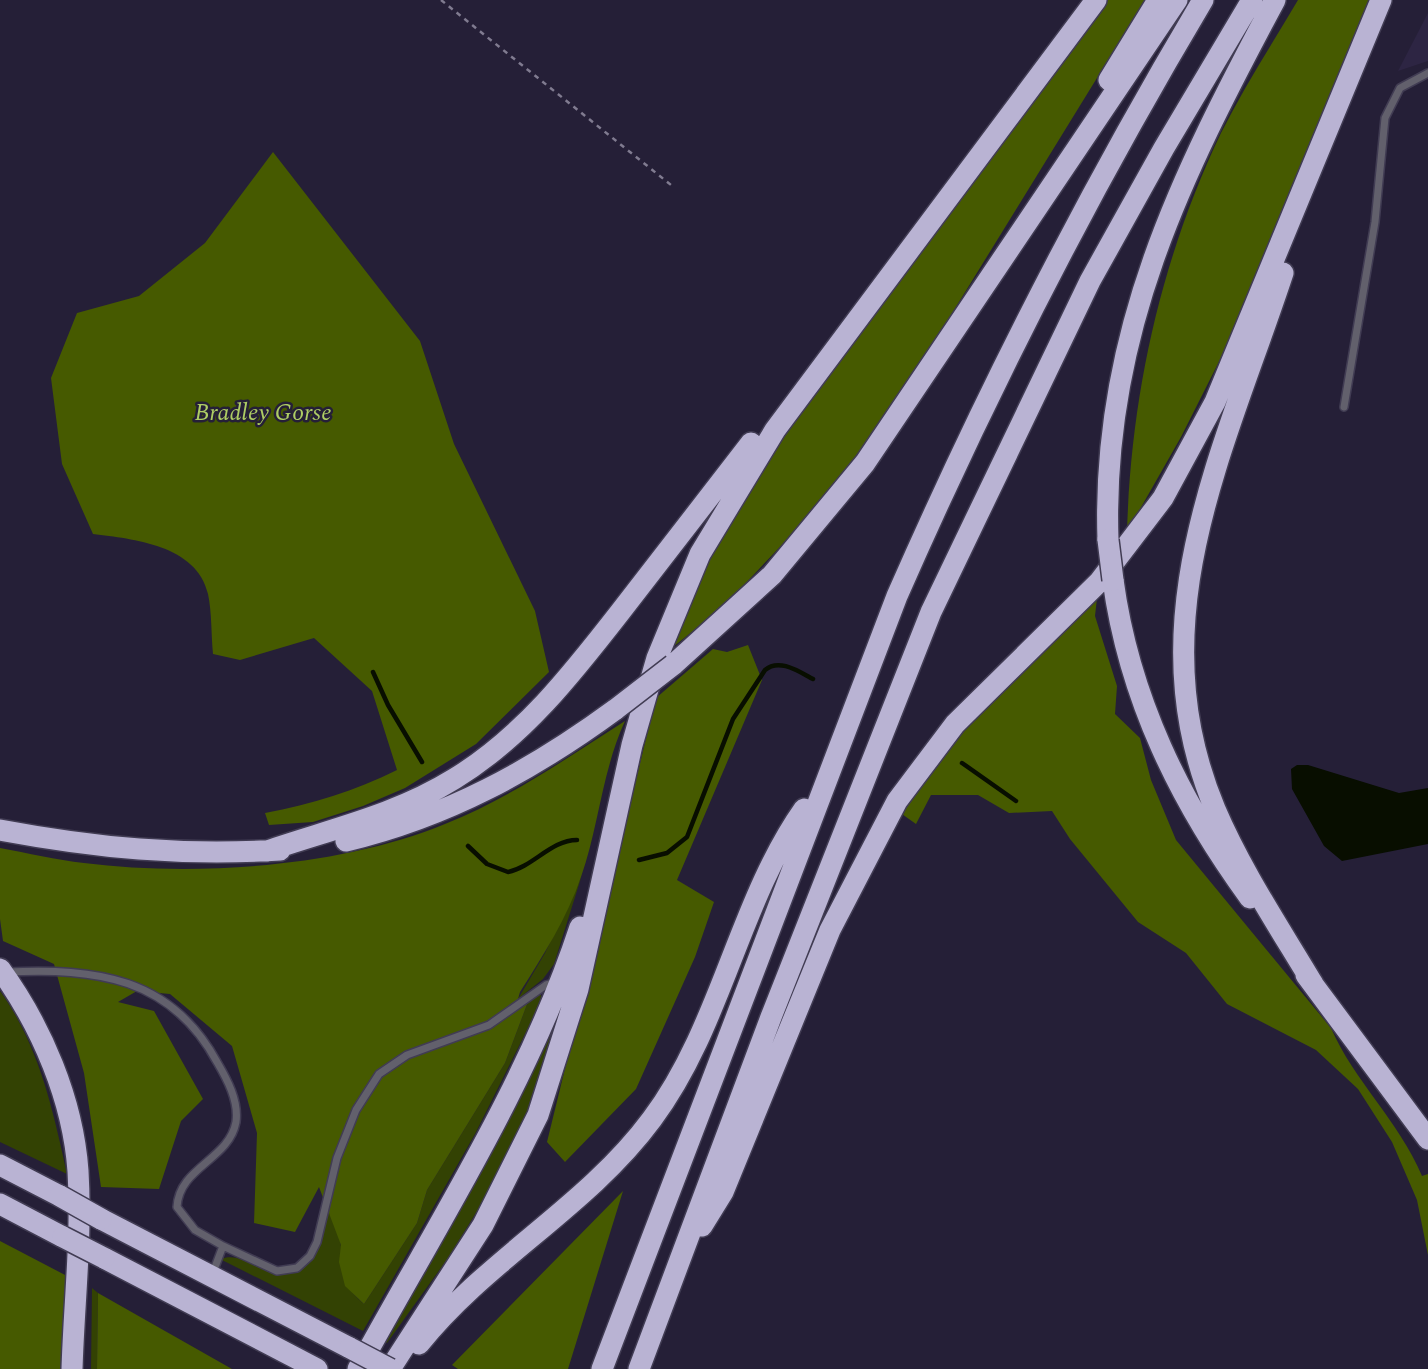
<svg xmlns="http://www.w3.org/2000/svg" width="1428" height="1369" font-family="Spectral,serif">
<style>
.built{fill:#2d2543}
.green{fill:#334203}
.forest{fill:#465a00}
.water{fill:#080e00}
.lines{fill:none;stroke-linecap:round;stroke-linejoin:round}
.stream{stroke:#080e00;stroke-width:4.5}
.service-casing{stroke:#413c53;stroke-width:10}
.motorway-casing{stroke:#413c53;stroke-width:24}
.path{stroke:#807b90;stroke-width:2.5;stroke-dasharray:5 5;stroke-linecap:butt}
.service{stroke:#62606c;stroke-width:7}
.motorway{stroke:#b9b3d3;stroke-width:21}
.motorway-bridge-casing{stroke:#413c53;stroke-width:24;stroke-linecap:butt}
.motorway-bridge{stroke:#b9b3d3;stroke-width:21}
.labels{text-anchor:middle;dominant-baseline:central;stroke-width:5;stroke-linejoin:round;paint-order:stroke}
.park-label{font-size:24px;font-style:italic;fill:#aecd64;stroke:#251f37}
</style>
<rect width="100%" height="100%" fill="#251f37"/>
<path class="built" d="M1428,13V61L1398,71Z"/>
<path class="green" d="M581,878L554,964L543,979L518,999L545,953Z
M0,991C39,1045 53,1110 67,1174L0,1142Z
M537,994L541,995L540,1004L475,1134L363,1331L220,1259C234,1254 244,1260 257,1266C309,1292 316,1251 328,1210C332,1221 340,1235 341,1246C343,1276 339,1282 364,1304L417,1223L427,1190L505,1063L529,999Z
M547,1033H550L549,1054L508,1161L448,1258L387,1343L383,1340Z
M92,1288L98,1293L97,1369H91Z"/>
<path class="forest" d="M1108,0H1145L898,401L814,511L723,607L668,651L713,550L771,449Z
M1298,0H1375L1242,316L1181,437L1127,532C1131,393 1161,259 1221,133C1244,87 1272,44 1298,0Z
M273,152L420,341L454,444L535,611L549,672L476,744L405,788L363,806L313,822L269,825L265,813C312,804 355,791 397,770L372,691L314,638L240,660L213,654C211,635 212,613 208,594C197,545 133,539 93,534L62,464L51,378L77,313L139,296L205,243Z
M1098,589L1095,616L1117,686L1115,714L1140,738L1151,780L1176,840L1331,1028C1354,1081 1399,1121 1422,1176L1428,1174V1255L1417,1200L1392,1142L1358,1089L1316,1050L1227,1004L1186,953L1138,922L1070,839L1052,811L1009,813L978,795H931L916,824L899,812L945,746Z
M748,645L762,680L677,880L714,902L695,957L636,1089L565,1162L547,1142L656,698L713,649L727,652Z
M625,721C602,771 599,826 581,877C567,918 543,956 520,992L518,999H529L505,1063L427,1190L417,1223L364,1304L345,1286L339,1262L341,1245L319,1187L295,1232L254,1223L257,1133L232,1046L170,994L137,991L118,1002L154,1011L203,1099L181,1121L159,1189L101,1187L84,1073L54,964L3,941L0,919V848C28,853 56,860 84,863C195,877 341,867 445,824C510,798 567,758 625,721Z
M623,1191L568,1369H458L452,1365Z
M0,1241L67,1276V1369H0Z
M98,1293L232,1369H97Z"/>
<path class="water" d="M1297,765H1308L1399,793L1428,788V844L1342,861L1324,846L1292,789L1291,769Z"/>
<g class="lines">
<path class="stream" d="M373,672L388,705L422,762
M962,763L1016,801
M468,846L487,864L508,872C533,867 551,840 577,840
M639,860L667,853L687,837L733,719L765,670C779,658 798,671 813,679"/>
<g class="service-casing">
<path id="service" d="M1344,407L1375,222L1385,118L1400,88L1428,73
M7,972C96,968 171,977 217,1062C227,1079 239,1101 236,1122C229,1160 179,1167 177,1207L195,1230L223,1246L277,1271L297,1268L310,1256L317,1242L337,1158L356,1110L379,1074L407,1055L489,1025L546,985L557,982
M212,1275L223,1246"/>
</g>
<g class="motorway-casing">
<path id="motorway" d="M1109,80L1158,0
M1283,273C1224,452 1136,620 1215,809C1241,870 1279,927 1313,984
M1108,540C1101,335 1181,176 1275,0
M1113,580C1129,698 1180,802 1250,898
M673,665L772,575L865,463L1177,0
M0,830C96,848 182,856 280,850
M346,841C447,817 533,770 616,709
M267,851C331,829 396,815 454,779C523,737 572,674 621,611C665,555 708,499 751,443
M0,969C42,1027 73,1100 78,1171C82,1237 74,1303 72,1369
M1306,975L1428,1139
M0,1165L60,1196
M0,1204L63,1237
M101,1219L350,1348
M702,1226L723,1192L830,930L897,801L955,724L1099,582L1163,498L1215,402L1381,0
M104,1258L317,1369
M419,1344C487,1259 587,1207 652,1119C721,1027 739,901 804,809
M358,1369C437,1224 528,1085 580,927
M390,1369L483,1225L538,1115L578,989L632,745L657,658L700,554L775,430L1096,0
M602,1369L897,596C987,391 1088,193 1203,0
M639,1369L771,1017L931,612L1090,281L1164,148L1252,0"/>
</g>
<path class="path" d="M441,0L671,185"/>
<use href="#service" class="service"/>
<use href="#motorway" class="motorway"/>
<g class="motorway-bridge-casing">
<path id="motorway-bridge" d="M1108,540L1113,580
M616,709L673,665
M60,1196L101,1219
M63,1237L104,1258
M350,1348L390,1369"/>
</g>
<use href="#motorway-bridge" class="motorway-bridge"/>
</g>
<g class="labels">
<g class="park-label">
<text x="263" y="413">Bradley Gorse</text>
</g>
</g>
</svg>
